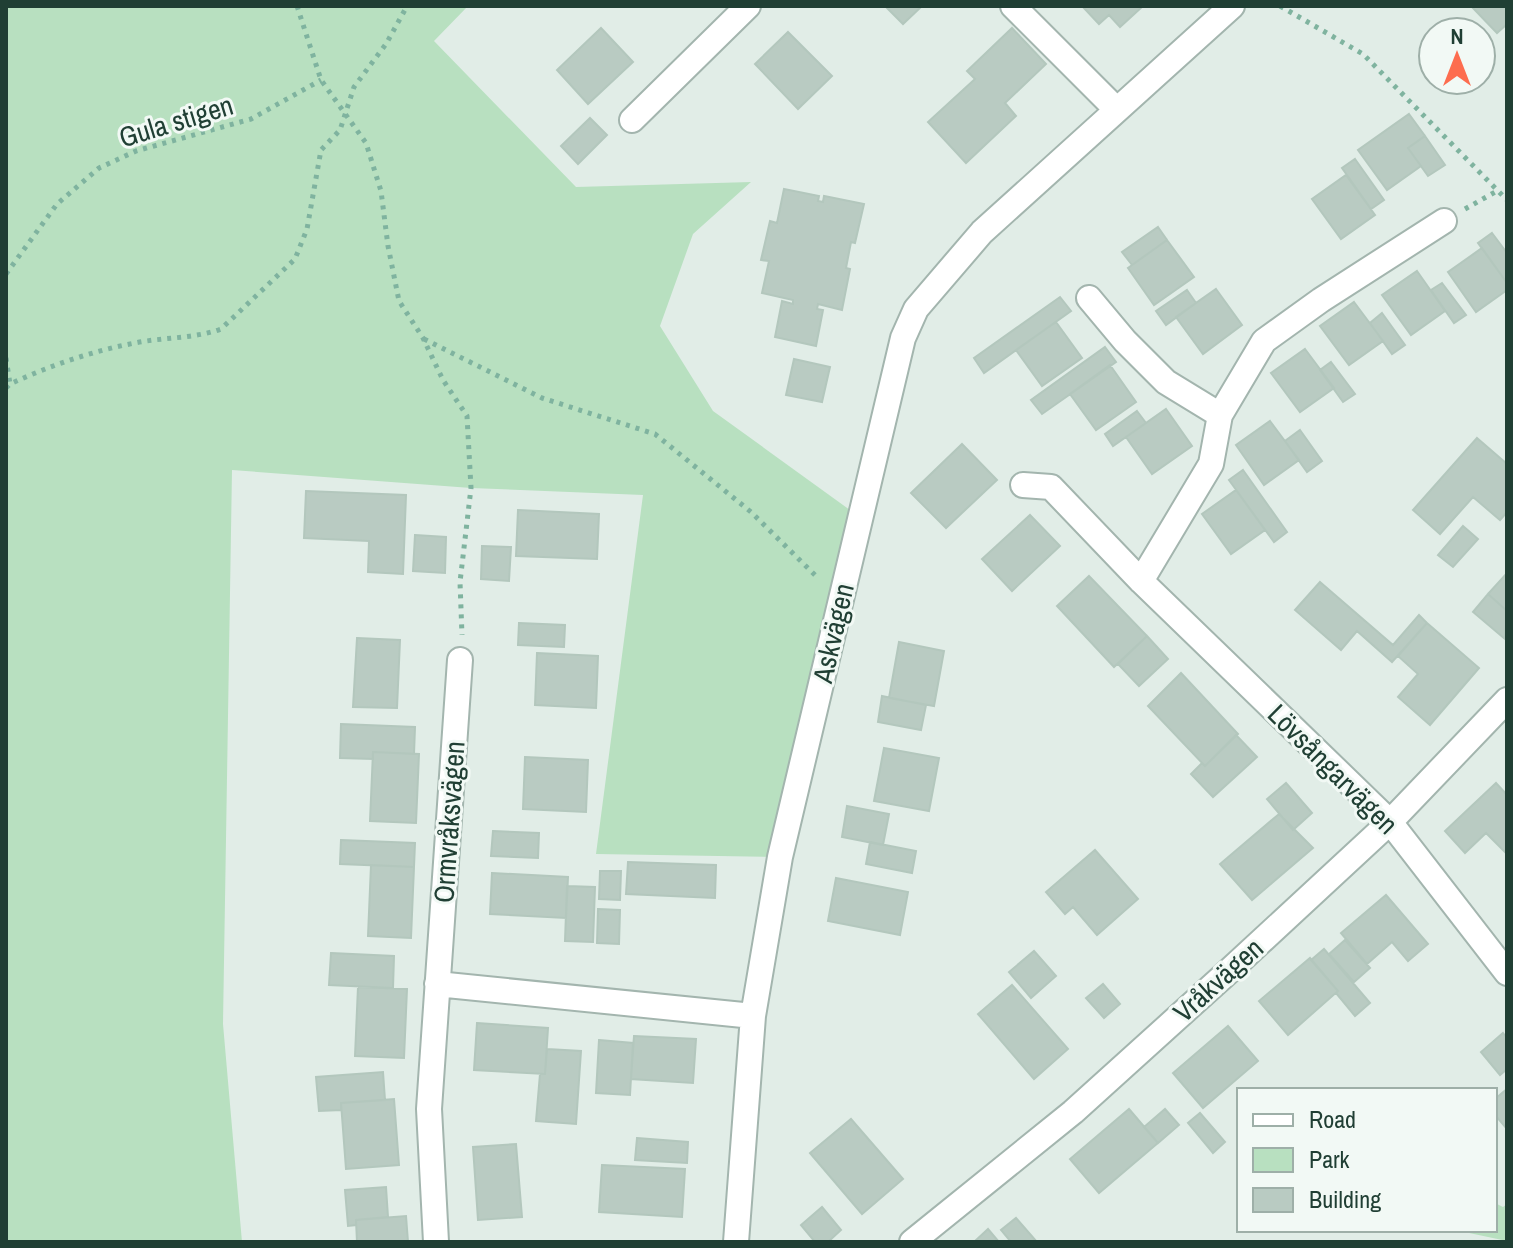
<svg xmlns="http://www.w3.org/2000/svg" width="1513" height="1248" font-family="'Archivo Narrow',sans-serif">
<style>
.green{fill:#b8e0c0}
.building{fill:#b9cbc2;stroke:#b3c7bd;stroke-width:2}
.lines{fill:none;stroke-linecap:round;stroke-linejoin:round}
.street-casing{stroke:#a3b5ae;stroke-width:28}
.path{stroke:#7fb39f;stroke-width:5;stroke-dasharray:4 6;stroke-linecap:butt}
.street{stroke:#fff;stroke-width:24}
.labels{text-anchor:middle;dominant-baseline:central;stroke-width:6;stroke-linejoin:round;paint-order:stroke}
.street-label{font-size:28px;fill:#203f34;stroke:#f2f9f5}
</style>
<rect width="100%" height="100%" fill="#e1ede7"/>
<path class="green" d="M6,6H468L434,41L576,187L751,182L693,234L660,326L713,411L861,518L780,857L596,854L643,495L471,488L232,470L223,1024L242,1242H6Z
M1495,1203L1503,1207L1507,1204V1241L1455,1230H1495Z"/>
<path class="building" d="M885,6H922L903,24Z
M1082,6H1143L1120,27L1109,15L1099,24Z
M1471,6H1507V24L1497,33Z
M601,28L633,62L588,104L557,70Z
M1012,28L1046,64L1005,103L1016,116L966,163L928,122L975,79L967,71Z
M788,32L832,76L798,109L755,64Z
M1409,114L1425,136L1408,148L1421,166L1387,190L1358,150Z
M590,118L607,135L578,164L561,146Z
M1425,136L1445,165L1428,176L1408,148Z
M1355,159L1384,200L1371,209L1342,168Z
M1346,175L1375,215L1341,239L1312,199Z
M784,189L819,196L818,201L823,202L824,196L864,204L855,243L851,242L846,268L850,269L842,310L818,304L817,309L823,310L816,346L775,337L782,301L793,304V300L762,293L769,261L761,260L770,221L777,223Z
M1158,227L1167,240L1132,265L1122,252Z
M1492,233L1507,253V283L1478,243Z
M1167,240L1194,277L1154,305L1128,268Z
M1482,248L1507,283V290L1476,312L1448,272Z
M1417,271L1445,311L1411,335L1382,295Z
M1442,283L1466,315L1454,323L1431,290Z
M1216,289L1242,325L1203,354L1176,317Z
M1187,290L1196,303L1166,325L1156,311Z
M1060,297L1071,311L984,373L974,358Z
M1354,302L1383,341L1349,365L1320,326Z
M1382,313L1405,345L1392,354L1370,323Z
M1056,322L1082,358L1042,386L1016,350Z
M1105,347L1116,362L1042,414L1031,400Z
M1305,349L1334,388L1300,412L1271,373Z
M794,359L830,367L822,402L786,395Z
M1331,362L1355,394L1343,402L1320,370Z
M1110,365L1136,402L1096,430L1070,394Z
M1166,409L1192,446L1152,474L1126,437Z
M1137,411L1146,423L1113,446L1105,434Z
M1270,421L1299,460L1264,485L1236,445Z
M1300,430L1322,461L1307,472L1285,441Z
M1477,438L1507,464V512L1500,520L1473,497L1440,534L1413,510Z
M962,444L997,480L946,528L911,493Z
M1243,470L1287,532L1274,542L1229,480Z
M1236,490L1265,530L1231,554L1202,514Z
M306,491L406,495L403,574L368,572L369,541L304,538Z
M518,510L599,514L597,559L516,556Z
M1030,515L1060,546L1012,591L982,559Z
M1463,526L1478,539L1453,567L1438,555Z
M415,535L446,537L445,573L413,571Z
M482,546L511,547L509,581L481,579Z
M1507,573V611L1488,594Z
M1089,576L1147,636L1114,667L1057,606Z
M1320,582L1393,645L1419,615L1427,623L1392,662L1357,631L1341,650L1295,610Z
M1488,594L1507,611L1505,639L1473,612Z
M519,623L565,625L564,647L518,645Z
M1427,623L1479,668L1430,725L1398,697L1418,674L1398,656Z
M1147,636L1168,659L1139,686L1118,664Z
M357,638L400,640L397,708L353,707Z
M899,642L944,651L934,706L889,698Z
M537,653L598,656L596,708L535,705Z
M1181,673L1238,734L1205,766L1148,706Z
M882,696L926,705L921,730L878,722Z
M341,724L415,727L414,754L373,752V759L340,758Z
M1236,735L1257,757L1213,797L1191,774L1202,763L1205,766Z
M884,748L939,758L929,811L874,801Z
M373,752L419,754L416,823L370,821Z
M525,757L588,760L586,812L523,809Z
M1286,783L1312,813L1293,830L1267,799Z
M1496,783L1507,795V854L1486,833L1465,853L1445,831Z
M847,806L889,814L883,845L842,837Z
M1279,814L1313,848L1252,900L1220,864Z
M493,831L539,833L538,858L491,856Z
M341,840L415,843L414,867L340,864Z
M870,842L916,851L912,873L866,864Z
M1095,850L1138,899L1097,935L1073,907L1065,914L1046,892Z
M628,862L716,865L715,898L626,894Z
M371,865L414,867L411,938L368,936Z
M600,871H621L620,900L599,899Z
M492,873L568,877L566,918L490,914Z
M836,878L908,892L900,935L828,921Z
M567,886L595,887L593,942L565,941Z
M1386,895L1428,944L1408,961L1392,942L1367,964L1341,933Z
M598,909L620,910L619,944L597,943Z
M1345,940L1370,968L1354,982L1329,954Z
M1324,949L1370,1003L1355,1016L1336,993L1338,991L1311,960Z
M1034,951L1056,976L1031,998L1009,972Z
M331,953L394,956L393,988L329,985Z
M1310,958L1338,991L1288,1035L1259,1001Z
M1103,984L1120,1004L1104,1018L1086,998Z
M1012,985L1068,1049L1034,1079L978,1014Z
M358,987L407,989L404,1058L355,1056Z
M477,1023L548,1028L545,1074L474,1070Z
M1228,1026L1258,1061L1203,1108L1173,1073Z
M1503,1033L1507,1038V1069L1500,1075L1481,1052Z
M634,1036L696,1039L693,1083L631,1079Z
M599,1040L633,1043L630,1095L596,1093Z
M547,1049L581,1051L576,1124L536,1121L540,1074H545Z
M383,1072L385,1100L341,1103V1110L319,1111L316,1077Z
M1507,1089V1129L1495,1115V1099Z
M394,1099L399,1165L346,1169L341,1103Z
M1129,1109L1158,1143L1099,1193L1070,1159Z
M1165,1109L1179,1125L1158,1143L1144,1127Z
M1200,1113L1225,1142L1213,1153L1188,1123Z
M851,1119L903,1179L862,1214L810,1153Z
M637,1138L688,1142L687,1163L635,1160Z
M516,1144L522,1217L478,1220L473,1147Z
M602,1165L685,1169L682,1217L599,1212Z
M386,1187L388,1217L356,1220V1225L348,1226L345,1190Z
M822,1207L841,1230L828,1242H815L801,1225Z
M406,1216L408,1242H357L356,1220Z
M1016,1218L1037,1242H1011L1001,1230Z
M988,1229L999,1242H974Z"/>
<g class="lines">
<g class="street-casing">
<path id="street" d="M1013,6L1117,110
M632,120L748,6
M1089,298L1125,341L1166,382L1220,415L1211,464L1141,581
M1220,415L1264,341L1321,300L1444,221
M1023,485L1051,487L1141,581L1390,822L1507,973
M437,984L753,1016
M436,1242L429,1109L460,660
M736,1242L753,1016L780,857L903,338L916,309L982,232L1232,6
M912,1242L1073,1112L1229,971L1390,822L1507,700"/>
</g>
<path class="path" d="M297,6L321,80L366,143L381,191L388,246L399,301L423,338L443,380L467,416L471,488L460,582L462,635
M1280,6L1363,54L1507,200
M1465,209L1497,191
M6,274L57,204L99,168L136,151L251,119L321,80
M424,339L542,398L655,434L751,512L819,579
M6,358L10,384
M6,388L10,384C49,366 92,351 135,343C164,337 193,339 221,329L295,259L307,229L321,150L340,130L354,87L386,44L407,6"/>
<use href="#street" class="street"/>
</g>
<g class="labels">
<g class="street-label">
<text transform="translate(176 121) rotate(-17)">Gula stigen</text>
<text transform="translate(833 633) rotate(-77)">Askvägen</text>
<text transform="translate(1333 769) rotate(45)">Lövsångarvägen</text>
<text transform="translate(449 822) rotate(-86)">Ormvråksvägen</text>
<text transform="translate(1218 980) rotate(-42)">Vråkvägen</text>
</g>
</g>
<rect width="1513" height="1248" fill="none" stroke="#203f34" stroke-width="16"/>
<rect x="1237" y="1088" width="260" height="144" fill="#f2f9f5" stroke="#9eafa8" stroke-width="2"/>
<rect x="1253" y="1114" width="40" height="12" fill="#ffffff" stroke="#9eafa8" stroke-width="2"/>
<text x="1309" y="1128" font-size="24" fill="#203f34">Road</text>
<rect x="1253" y="1148" width="40" height="24" fill="#b8e0c0" stroke="#9eafa8" stroke-width="2"/>
<text x="1309" y="1168" font-size="24" fill="#203f34">Park</text>
<rect x="1253" y="1188" width="40" height="24" fill="#b9cbc2" stroke="#9eafa8" stroke-width="2"/>
<text x="1309" y="1208" font-size="24" fill="#203f34">Building</text>
<g transform="translate(1457 56)"><circle r="38" fill="#f2f9f5" stroke="#9eafa8" stroke-width="2"/>
<path d="M0-6L14 30L0 20L-14 30Z" fill="#fd6d4f"/>
<text y="-12" font-size="22" font-weight="bold" text-anchor="middle" fill="#203f34">N</text>
</g>
</svg>
